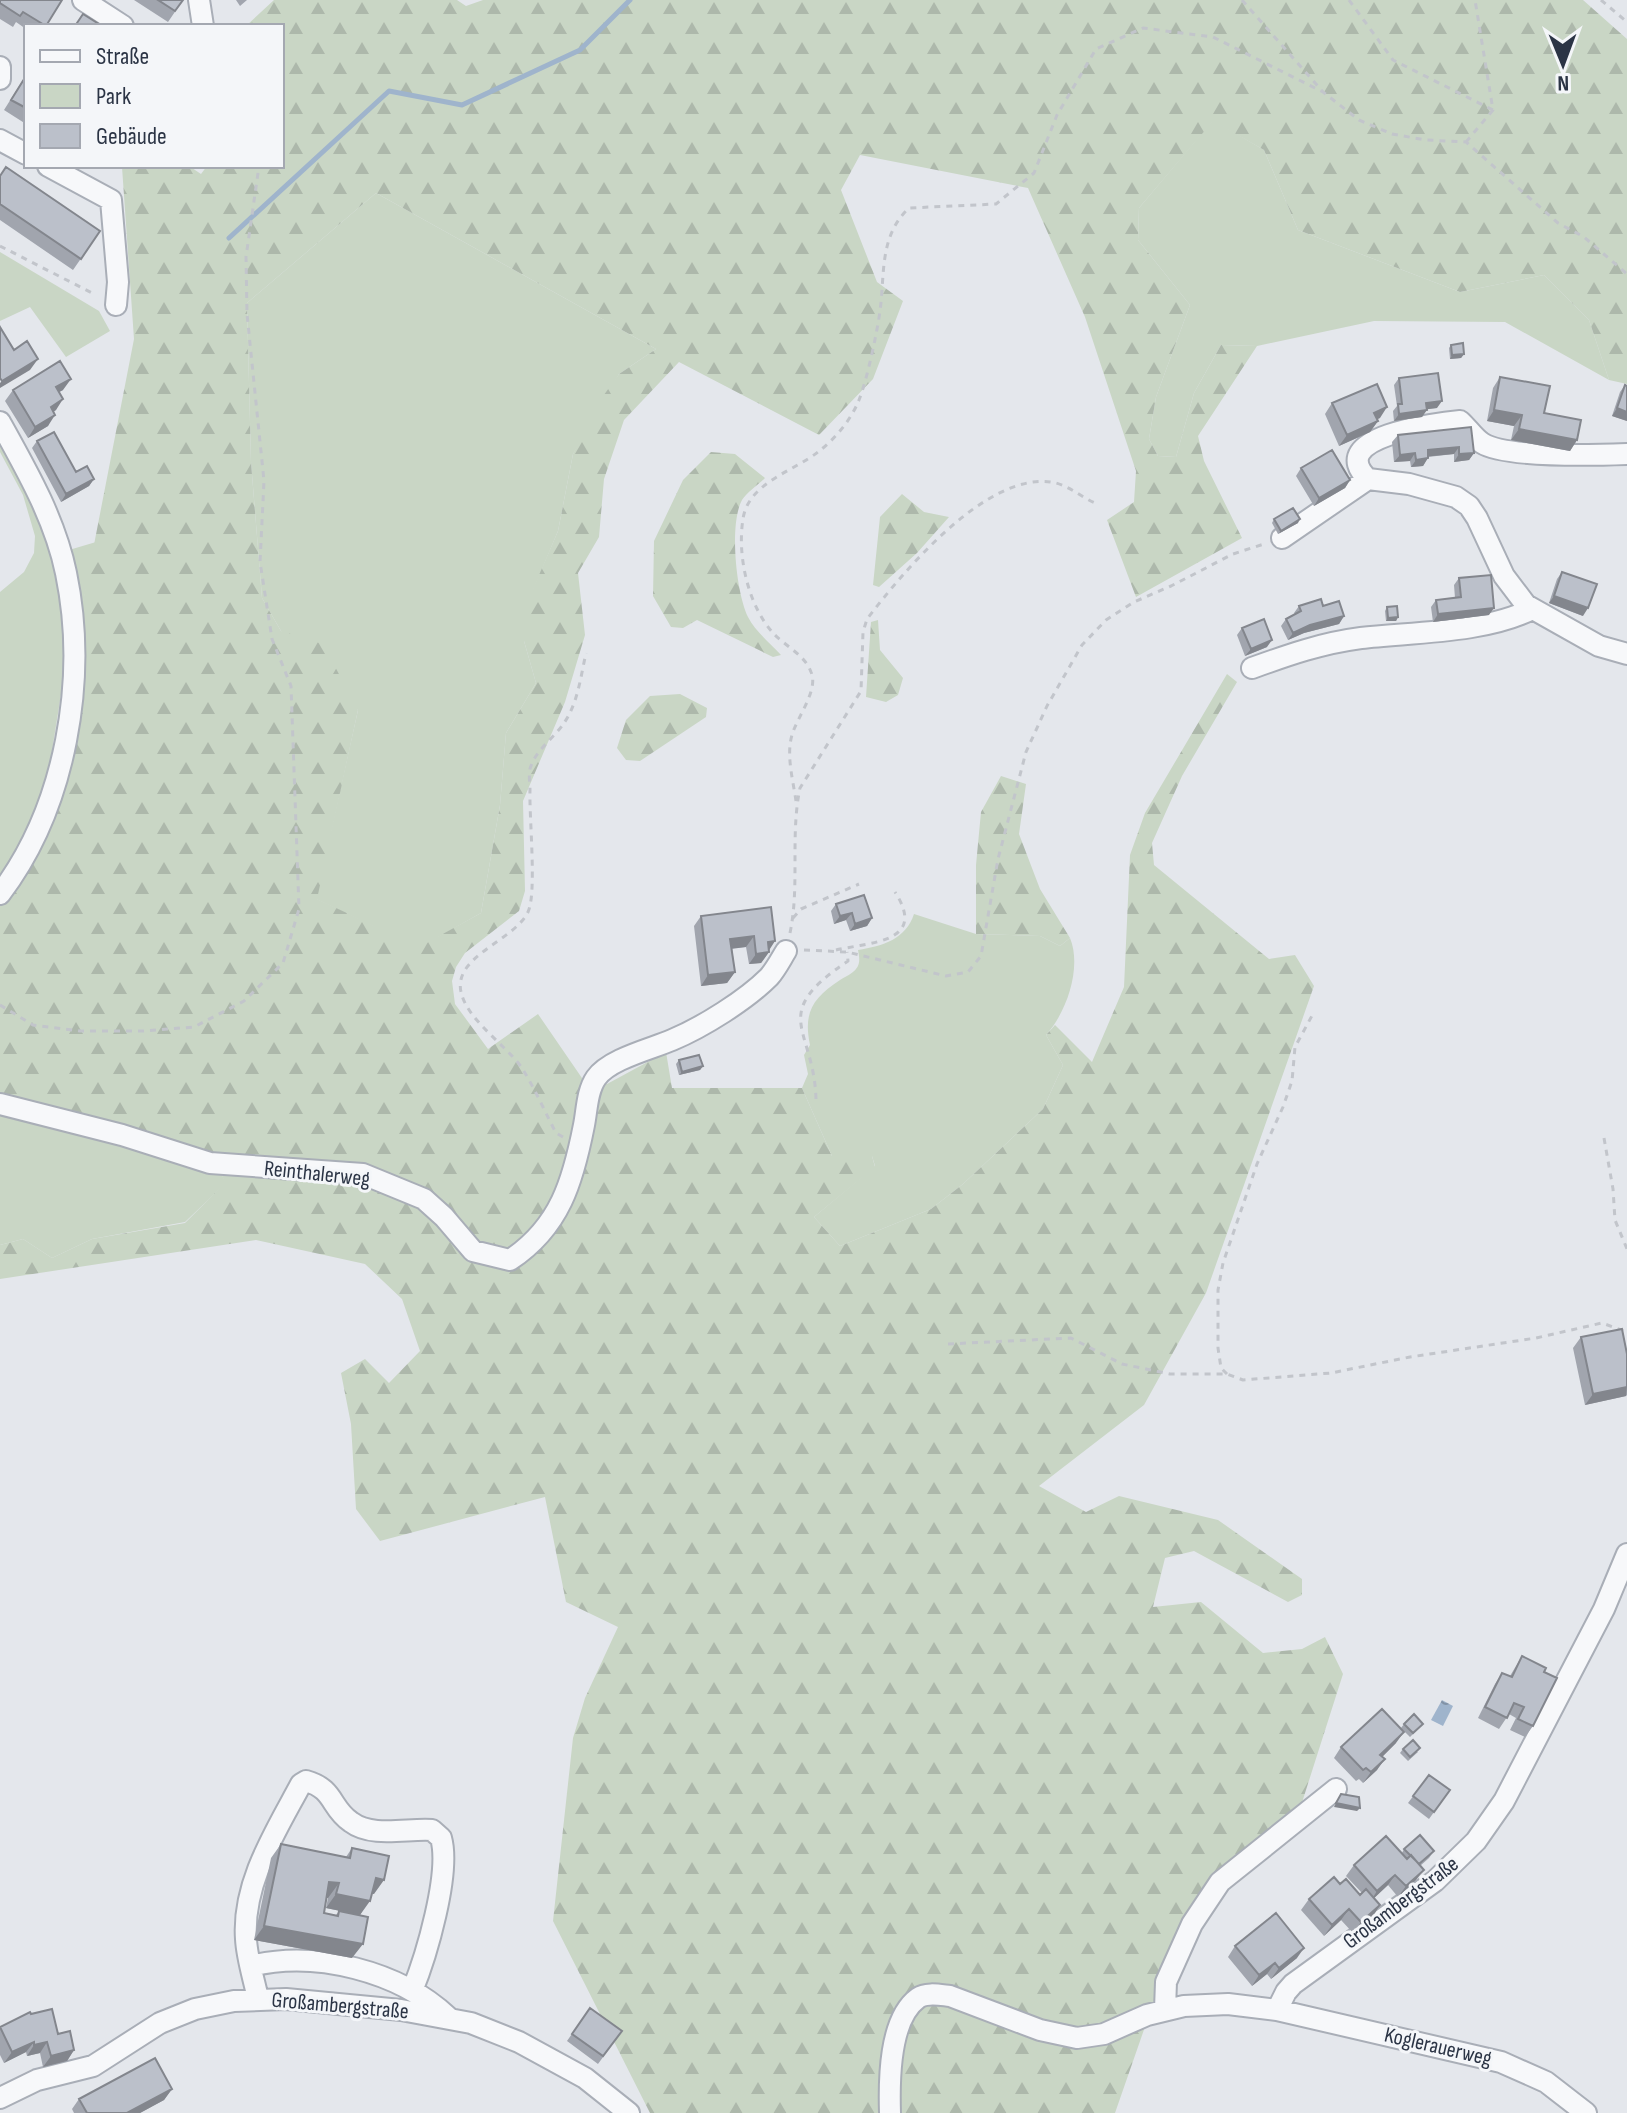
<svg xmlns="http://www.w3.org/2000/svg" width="1627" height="2113" font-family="'Sofia Sans Condensed',sans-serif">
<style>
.green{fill:#c9d6c5}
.forest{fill:url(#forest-firs);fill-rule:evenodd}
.water{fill:url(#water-ripples)}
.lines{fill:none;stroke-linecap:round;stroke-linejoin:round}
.stream{stroke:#9fb4cc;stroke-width:5}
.minor-casing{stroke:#a9aeb7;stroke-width:24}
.path{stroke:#c2c5cb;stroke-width:3;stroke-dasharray:6 6;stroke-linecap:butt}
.minor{stroke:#f7f8fa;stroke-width:20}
.wall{fill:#a1a5ae}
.shaded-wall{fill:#83868d}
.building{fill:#bbc0ca;stroke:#83868d;stroke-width:2}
.labels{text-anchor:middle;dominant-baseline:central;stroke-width:6;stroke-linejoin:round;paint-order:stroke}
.street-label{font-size:22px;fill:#2b3445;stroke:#f4f6f9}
</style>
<defs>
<pattern id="forest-firs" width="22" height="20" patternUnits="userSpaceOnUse" patternTransform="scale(2)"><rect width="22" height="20" fill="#c9d6c5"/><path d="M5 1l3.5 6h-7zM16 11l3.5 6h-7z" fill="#adb8ab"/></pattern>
<pattern id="water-ripples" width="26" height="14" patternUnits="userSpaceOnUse" patternTransform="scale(2)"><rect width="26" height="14" fill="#9fb4cc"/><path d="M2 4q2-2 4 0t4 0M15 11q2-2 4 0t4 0" fill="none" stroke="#8293a7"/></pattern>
</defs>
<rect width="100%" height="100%" fill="#e4e7ec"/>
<path class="green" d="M1213,120L1264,150L1298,230L1460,292L1544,275L1589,320L1609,380L1505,322L1374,321L1257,346L1221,345L1194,393L1176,457L1158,456L1149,439L1156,397L1190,305L1138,240L1139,208Z
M376,193L656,349L619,374L573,454L558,531L524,612V641L536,683L506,733L500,805L481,913L419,948L316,899L358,710L281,631L262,598L251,462L247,303Z
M0,252L99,311L110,331L66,357L30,307L0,321Z
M0,433L56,554L67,657L47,782L37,813L0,885V592L24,572L34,553L35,536L23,495L0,452Z
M96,542L80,617L69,550Z
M914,914L976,934L1040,936L1060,946L1070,938C1082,967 1067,1012 1046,1035L1063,1065L1043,1109L963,1184L931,1209L840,1246L814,1217L875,1166L872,1156H832L802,1088L808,1074L804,1055L810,1045C803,1012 813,998 840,980C845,977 853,973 856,969C861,963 859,956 858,950C883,946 906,939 914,914Z
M0,1110L219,1169L226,1183L185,1222L92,1239L52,1258L23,1239L0,1245Z"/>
<path class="forest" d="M274,0H457L466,6L483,0H1583L1627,39V384L1609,380L1589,320L1544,275L1460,292L1298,230L1264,150L1213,121L1139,208L1138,240L1190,305L1156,397L1149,439L1158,456L1176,457L1194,393L1221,345L1257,346L1198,436L1204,461L1242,538L1136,597L1107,520L1134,502L1136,471L1085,317L1028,188L860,155L841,190L877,282L903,301L873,379L819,435L679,362L624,420L604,479L599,537L578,573L585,635L565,702L523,801L525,891L519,911L465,953L456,967L452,981L455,1004L488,1049L538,1014L584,1081L607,1084L666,1052L672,1088H802L832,1156H872L875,1167L814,1217L840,1246L931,1209L963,1184L1043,1109L1063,1065L1046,1035L1055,1025L1092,1062L1124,987L1130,855L1145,813L1227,674L1237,682L1182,776L1152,843L1154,865L1269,959L1295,955L1314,986L1206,1293L1144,1405L1039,1486L1086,1512L1119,1496L1218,1520L1302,1579V1595L1288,1602L1194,1551L1165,1558L1153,1607L1201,1602L1263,1653L1302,1649L1325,1637L1343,1674L1298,1815L1199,1893L1155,1998L1115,2113H650L553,1921L573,1738L585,1698L618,1627L566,1602L545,1497L380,1541L356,1509L351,1424L341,1373L365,1359L389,1383L420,1351L402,1299L365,1264L256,1240L0,1279V1245L23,1239L52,1258L92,1239L185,1223L225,1183L214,1154L107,1122L0,1099V906L35,848L134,339L122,167L189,166L201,174L207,166H282V26H246ZM376,193L656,349L619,374L596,406L573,454L558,531L523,612L524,641L536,683L506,733L500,805L481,913L419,947L317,899L358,710L323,644L281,631L262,598L251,462L247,303Z
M711,452L735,454L765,478C758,485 747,492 742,500C729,524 736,592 748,617C755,631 770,643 781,655L773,657L697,620L683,628L671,627L653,596L654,541L683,480Z
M902,494L924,512L949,517L917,553L879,587L873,585L880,517Z
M878,620L880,650L903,678L898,695L886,702L866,697L871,622Z
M680,694L707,708L706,717L640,761L626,760L617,748L626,720L650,696Z
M1001,776L1026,784L1019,834L1040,889L1070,938L1060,946L1040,936L976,934V865L981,812Z"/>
<path class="water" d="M1442,1700L1453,1706L1443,1726L1431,1720Z"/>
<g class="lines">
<path class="stream" d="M229,238L389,91L462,105L580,50L630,0"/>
<g class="minor-casing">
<path id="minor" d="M83,0L123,26
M199,0L203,26
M0,67V79
M0,140L26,154
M48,166L111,200L118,282L116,305
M0,422C26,469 55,519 66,573C88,679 66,807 0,894
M1627,454C1598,455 1505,458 1482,443C1474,438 1467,427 1460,421C1437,423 1323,437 1368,479L1409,484L1456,497L1469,506L1477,518L1504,576L1526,605L1599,646L1627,654
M1282,538L1368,479
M1252,668C1288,655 1322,643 1361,638C1413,632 1485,633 1532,609
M0,1104L122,1135L210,1163L363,1174L424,1199L444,1217L473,1251L510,1260C560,1227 573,1181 584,1125C587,1110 587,1091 596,1078C609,1059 651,1049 672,1040C703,1027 746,1000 769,977C776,969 781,959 786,951
M251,1966C315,1950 399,1971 448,2017
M258,1999C254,1979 247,1959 246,1939C242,1883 276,1831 301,1784L306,1781C335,1789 330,1808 351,1822C372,1838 408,1828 432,1830L441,1838C451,1873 426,1957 412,1991
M1165,2009L1166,1982L1192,1924L1220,1882L1336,1789
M1277,2010L1286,1992L1293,1984L1435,1881L1476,1841L1504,1801L1567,1680L1604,1609L1627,1554
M0,2098L37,2080L93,2066L160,2023L195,2009L234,2001L286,1999L401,2010L471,2023L519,2042L585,2078L629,2113
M890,2113C889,2081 889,2019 918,1998C927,1992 940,1995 950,1996L1040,2030L1077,2038L1104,2034L1147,2015L1184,2006L1228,2004L1277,2010L1501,2062L1546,2082L1586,2113"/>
</g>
<path class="path" d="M1242,0L1323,92L1359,120L1392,134L1426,140L1466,142L1558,223L1584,237L1627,274
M1349,0L1393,60L1493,110
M1601,0L1627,22
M1466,142L1493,110L1475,0
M0,246L96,295
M796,801C793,780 786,755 792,735C797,717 819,690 811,672C805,655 785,646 773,633C748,605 737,556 743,519C748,483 794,471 818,452C835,439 851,420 859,400C867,380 877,333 880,311C885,274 879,236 909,208L996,204L1034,173L1057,115L1096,49L1143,28L1213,37L1323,92
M793,918L801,909L859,884
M790,933C800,885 790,836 800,788L861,691L863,632L867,619C903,572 985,473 1051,482C1067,484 1081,497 1095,503
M804,950L847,952L946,976L968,972L981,956L998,859L1026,752L1047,706L1082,645L1106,620L1134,602L1171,586L1233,554L1267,543
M836,950C870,942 928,943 895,892
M0,1005L33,1025L80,1031H143L194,1027L244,1001L283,963L299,909L291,686L272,639L260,562L264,481L247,314L246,257L259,166
M816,1099C814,1027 767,1015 848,961L847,952
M563,1137L556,1133C545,1112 535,1089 522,1068C506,1045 467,1020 461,992C453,956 514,941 528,912C537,893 529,817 530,790C530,783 528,772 531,766C536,750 555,737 564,723C578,703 581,675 586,653
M1604,1138L1613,1189L1615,1220L1627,1249
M948,1344L1071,1338L1122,1364L1170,1374H1227L1243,1380L1331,1373L1410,1357L1536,1338L1602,1323L1627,1332
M1227,1374L1221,1368L1218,1348V1290L1223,1263L1257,1164L1283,1107L1292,1081L1295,1047L1314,1012"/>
<use href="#minor" class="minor"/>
</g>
<path class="wall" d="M0,0H62L46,26H26V29L16,22L13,27L0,19Z
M134,0H183L168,22Z
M236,0H247L240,6Z
M26,75V124L4,110Z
M0,175L100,231L73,270L0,220Z
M1451,345L1464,354L1461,358L1450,359L1449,348Z
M1500,377L1577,440L1570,451L1511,440L1514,426L1487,421L1493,388Z
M1399,378L1437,408L1426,409L1422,417L1394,421L1393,411L1397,406L1394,385Z
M1625,385L1627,421L1612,416L1620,392Z
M13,390H63L59,392L56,410L53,412L48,426L28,438L5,401Z
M1332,403L1380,418L1377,419L1378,421L1370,432L1339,446L1325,414Z
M1471,427L1474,453L1469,460L1454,462V454L1428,457L1423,466L1411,467L1410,461L1394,462L1392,442L1398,435Z
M37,441L76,472L94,479L89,486L61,502L32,448Z
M1301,468L1350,480L1345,488L1314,506L1296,476Z
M1274,519L1298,523L1278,534L1272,523Z
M1562,572L1583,616L1549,603L1557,579Z
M1459,578L1489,615L1433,622L1431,607L1436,600L1455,598L1454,585Z
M1299,606H1323L1344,616L1339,624L1304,633L1288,640L1281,626L1286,619L1295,614L1294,613Z
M1387,607L1398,617L1396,621H1386L1385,611Z
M1242,628L1267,647L1245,656L1237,635Z
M836,904L872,918L867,926L850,931L846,920L834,924L831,911Z
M771,907L769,952L761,963L749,964L746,947L732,948L735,972L727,983L701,986L694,926L701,916Z
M679,1060L703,1066L700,1070L679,1075L676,1064Z
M1581,1337L1627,1354V1395L1626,1396L1585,1405L1573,1348Z
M1522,1656L1544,1672L1533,1726L1525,1737L1510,1730L1516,1718L1509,1714L1499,1729L1478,1718L1495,1684L1502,1673L1510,1676Z
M1404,1724H1423L1410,1737L1401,1728Z
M1396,1743L1382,1757L1377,1770L1363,1783L1359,1779L1356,1781L1334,1758L1341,1747Z
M1403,1749L1418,1752L1408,1761L1400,1753Z
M1429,1775L1450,1790L1429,1819L1408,1803Z
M281,1844L346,1857L352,1848L374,1894H372L360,1915L326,1908L328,1898H327L324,1913L336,1915L339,1911L352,1958L254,1940L271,1858Z
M1404,1849L1434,1851L1429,1858L1420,1866L1416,1880L1398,1897L1388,1885L1374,1898L1380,1905L1373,1916L1353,1933L1341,1920L1324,1936L1301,1910L1309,1899L1360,1895L1362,1893L1346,1876L1354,1865L1402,1853Z
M1235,1946L1297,1958L1271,1979L1267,1974L1252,1986L1228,1957Z
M590,2008L622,2031L598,2064L567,2041Z
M31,2014L58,2034L74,2050L67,2061L43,2067L40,2053L27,2056L26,2052L4,2063L0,2055V2027Z
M172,2089L164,2100L140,2113H74L72,2109L79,2099Z"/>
<path class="shaded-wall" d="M1464,354L1461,358L1450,359L1452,355Z
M38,359L30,370L0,388V383L2,381Z
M71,379L63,390L48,398L56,387Z
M63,399L56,410L43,418L51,407Z
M1442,401L1437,408L1421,410L1426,403Z
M1387,407L1380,418L1366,424L1374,413Z
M1617,408L1627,412V421L1612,416Z
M1427,410L1422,417L1394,421L1399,414Z
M1494,410L1522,415L1514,426L1487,421Z
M55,415L48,426L28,438L35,427Z
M1378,421L1370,432L1339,446L1347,435Z
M1519,429L1577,440L1570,451L1511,440Z
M1459,447L1454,454L1422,457L1428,450Z
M1415,453L1410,461L1394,462L1400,455Z
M1474,453L1469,460L1454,462L1459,454Z
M1428,458L1423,466L1411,467L1416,460Z
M94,479L89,486L61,502L66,494Z
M1350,480L1345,488L1314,506L1319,498Z
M1300,519L1298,523L1278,534L1281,531Z
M1554,596L1588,608L1583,616L1549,603Z
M1494,608L1489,615L1433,622L1438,614Z
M1344,616L1339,624L1304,633L1288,640L1293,633L1310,625Z
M1398,617L1396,621H1386L1388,618Z
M1272,640L1267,647L1245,656L1251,649Z
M852,913L846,920L834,924L840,916Z
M872,918L867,926L850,931L855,924Z
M754,936L746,947L723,950L730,939Z
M775,941L768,952V942Z
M769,952L761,963L749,964L756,954Z
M735,972L727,983L701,986L708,975Z
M703,1066L700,1070L679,1075L682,1072Z
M1627,1387L1626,1396L1585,1405L1593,1394Z
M1404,1732L1396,1743L1373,1766L1380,1755Z
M1385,1759L1377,1770L1363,1783L1371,1772Z
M1336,1803L1360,1808L1357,1811L1334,1807Z
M1424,1870L1416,1880L1398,1897L1406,1886Z
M1395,1875L1388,1885L1370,1902L1377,1891Z
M376,1878L384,1880L374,1894L366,1893Z
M329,1882L339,1883L328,1898L319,1896Z
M336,1894L370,1901L360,1915L326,1908Z
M1380,1905L1373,1916L1353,1933L1361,1922Z
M1349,1909L1341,1920L1324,1936L1332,1925Z
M264,1926L363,1944L352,1958L254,1940Z
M1304,1948L1297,1958L1271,1979L1279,1968Z
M1275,1963L1267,1974L1252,1986L1259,1975Z
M34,2042L26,2052L4,2063L12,2052Z
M47,2042L40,2053L27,2056L34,2045Z
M74,2050L67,2061L43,2067L51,2056Z
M172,2089L164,2100L140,2113H127Z"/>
<path class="building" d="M0,0H62L46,26L23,12L20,16L0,3Z
M158,0H183L175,11Z
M83,14L102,26H75Z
M26,76V108L11,100Z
M6,167L100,231L81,259L0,204V176Z
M0,327L14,350L27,341L38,359L2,381L0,378Z
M1463,343L1464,354L1452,355L1451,345Z
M60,361L71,379L56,387L63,399L51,407L55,415L35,427L13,390Z
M1438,373L1442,401L1426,403L1427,410L1399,414L1398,404H1402L1399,378Z
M1500,377L1550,386L1544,413L1581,420L1577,440L1519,429L1522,415L1494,410Z
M1377,384L1387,407L1374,413L1378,421L1347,435L1332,403Z
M1625,385L1627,386V412L1617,408Z
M1471,427L1474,453L1459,454V447L1428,450V458L1416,460L1415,453L1400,455L1398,435Z
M54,432L76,472L87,466L94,479L66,494L37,441Z
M1332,450L1350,480L1319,498L1301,468Z
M1293,508L1300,519L1281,531L1274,519Z
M1562,572L1597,584L1588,608L1554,596Z
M1491,575L1494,608L1438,614L1436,600L1461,597L1459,578Z
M1321,599L1323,606L1339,601L1344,616L1310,625L1293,633L1286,619L1301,611L1299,606Z
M1397,606L1398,617L1388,618L1387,607Z
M1264,619L1272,640L1251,649L1242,628Z
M864,895L872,918L855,924L852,913L840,916L836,904Z
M771,907L775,941L768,942L769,952L756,954L754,936L730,939L735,972L708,975L701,916Z
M699,1055L703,1066L682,1072L679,1060Z
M1622,1329L1627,1354V1387L1593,1394L1581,1337Z
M1522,1656L1546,1668L1544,1672L1557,1678L1533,1726L1518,1719L1524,1707L1514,1703L1507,1718L1485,1707L1502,1673L1512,1677Z
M1382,1709L1404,1732L1380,1755L1385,1759L1371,1772L1366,1768L1363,1770L1341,1747Z
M1414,1714L1423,1724L1413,1733L1404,1724Z
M1413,1740L1420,1748L1410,1757L1403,1749Z
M1429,1775L1450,1790L1434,1812L1413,1796Z
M1341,1794L1359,1797L1360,1808L1336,1803Z
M1420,1835L1434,1851L1419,1864L1404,1849Z
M1386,1836L1407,1859L1411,1855L1424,1870L1406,1886L1395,1875L1377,1891L1354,1865Z
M281,1844L350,1858L352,1848L389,1856L384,1880L376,1878L370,1901L336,1894L339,1883L329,1882L324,1913L338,1916L339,1911L368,1917L363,1944L264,1926Z
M1334,1877L1340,1884L1346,1879L1360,1895L1366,1889L1380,1905L1361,1922L1349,1909L1332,1925L1309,1899Z
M1276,1913L1304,1948L1279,1968L1275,1963L1259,1975L1235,1946Z
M590,2008L622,2031L603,2056L572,2034Z
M52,2009L58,2034L70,2031L74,2050L51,2056L47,2042L34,2045V2042L12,2052L0,2027L30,2012L31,2014Z
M155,2058L172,2089L127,2113H87L79,2099Z"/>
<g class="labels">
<g class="street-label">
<text transform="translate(317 1174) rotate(6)">Reinthalerweg</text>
<text transform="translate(1401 1903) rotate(-37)">Großambergstraße</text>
<text transform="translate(340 2006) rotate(5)">Großambergstraße</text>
<text transform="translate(1438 2047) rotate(13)">Koglerauerweg</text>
</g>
</g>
<rect x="24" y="24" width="260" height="144" fill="#f4f6f9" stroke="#a4a8b1" stroke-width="2"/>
<rect x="40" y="50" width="40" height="12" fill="#f7f8fa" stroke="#a4a8b1" stroke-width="2"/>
<text x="96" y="64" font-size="24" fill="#2b3445">Straße</text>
<rect x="40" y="84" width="40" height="24" fill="#c9d6c5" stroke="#a4a8b1" stroke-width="2"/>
<text x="96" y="104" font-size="24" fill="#2b3445">Park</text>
<rect x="40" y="124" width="40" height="24" fill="#bbc0ca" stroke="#a4a8b1" stroke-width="2"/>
<text x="96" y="144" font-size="24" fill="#2b3445">Gebäude</text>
<g transform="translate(1563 64) rotate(179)" stroke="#f4f6f9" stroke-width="6" paint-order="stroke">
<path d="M0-6L14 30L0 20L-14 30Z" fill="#2b3445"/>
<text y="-12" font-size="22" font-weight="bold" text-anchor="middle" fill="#2b3445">N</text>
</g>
</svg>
